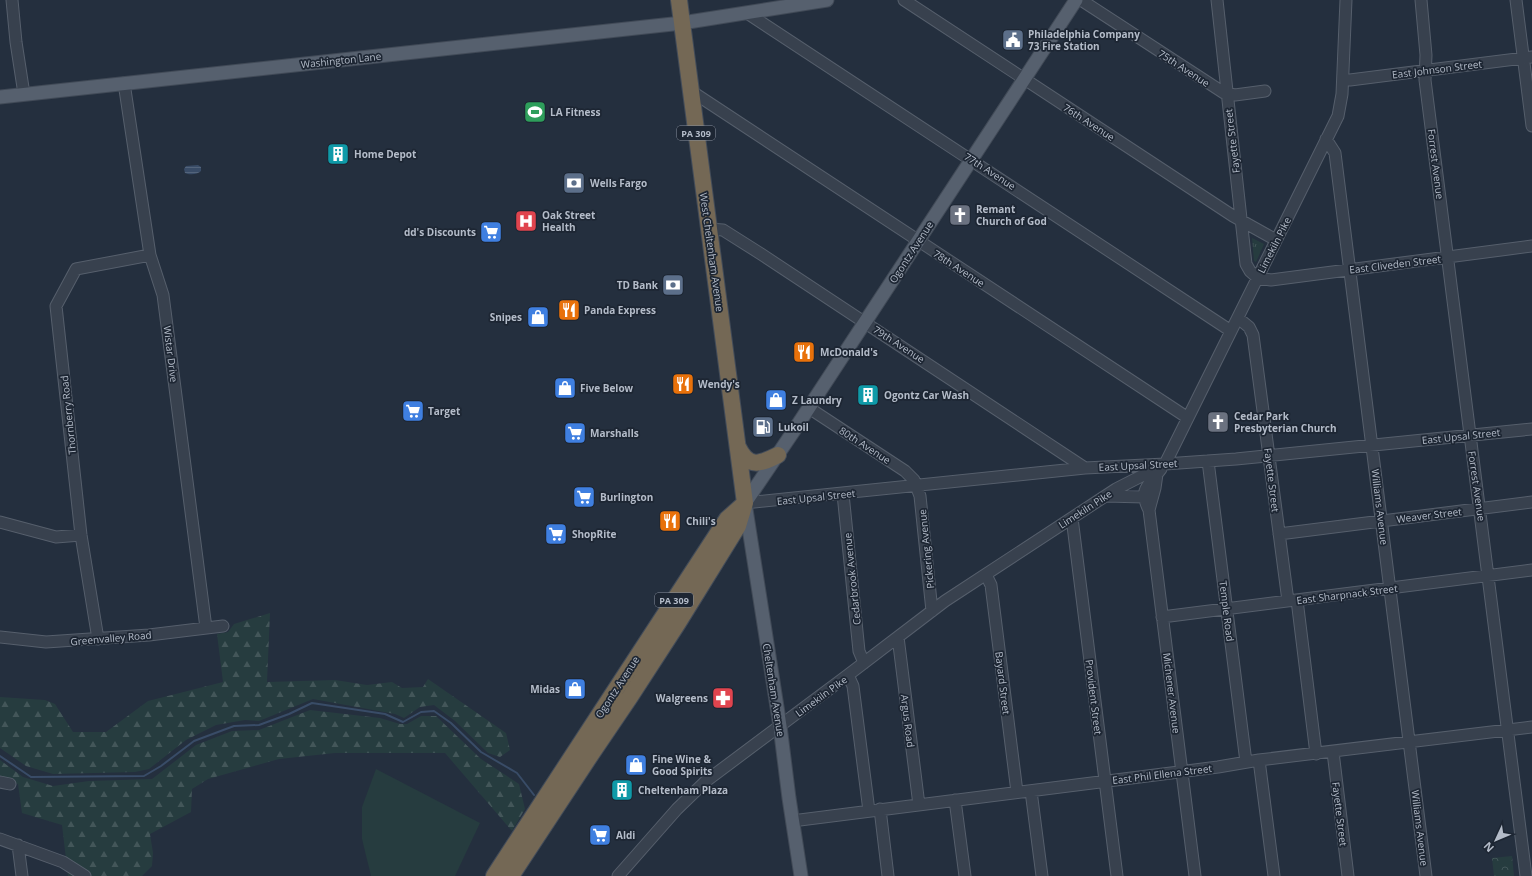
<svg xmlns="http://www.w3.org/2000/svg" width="1532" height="876" font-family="'Open Sans',sans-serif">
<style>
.grass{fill:url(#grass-tufts)}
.forest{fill:url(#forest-firs)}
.park{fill:url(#park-crowns)}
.pitch{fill:#263c3f}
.water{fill:url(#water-rules)}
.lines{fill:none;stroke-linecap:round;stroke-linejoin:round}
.stream{stroke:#394c67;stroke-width:2}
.minor-casing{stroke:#565f6c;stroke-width:13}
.major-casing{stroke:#414a57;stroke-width:15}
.highway-casing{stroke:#434c59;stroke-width:18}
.minor{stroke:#38414e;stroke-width:11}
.major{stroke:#56606e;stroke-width:13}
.highway{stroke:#746855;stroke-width:16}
.labels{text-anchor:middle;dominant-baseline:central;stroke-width:3.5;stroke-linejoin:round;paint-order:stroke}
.shield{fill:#1d2633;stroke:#878f9c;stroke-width:1}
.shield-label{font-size:9px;font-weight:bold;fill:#b4bcc9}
.poi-label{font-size:10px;font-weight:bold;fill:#b4bcc9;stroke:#1d2633;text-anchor:start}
.street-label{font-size:10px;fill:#b4bcc9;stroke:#1d2633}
</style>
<defs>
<pattern id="grass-tufts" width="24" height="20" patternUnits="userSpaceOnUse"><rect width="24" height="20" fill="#263c3f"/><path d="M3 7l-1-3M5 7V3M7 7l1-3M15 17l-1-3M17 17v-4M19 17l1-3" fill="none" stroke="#435659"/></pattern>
<pattern id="forest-firs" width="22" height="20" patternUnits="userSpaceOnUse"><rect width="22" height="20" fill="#263c3f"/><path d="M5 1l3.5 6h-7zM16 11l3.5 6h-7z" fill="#435659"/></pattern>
<pattern id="park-crowns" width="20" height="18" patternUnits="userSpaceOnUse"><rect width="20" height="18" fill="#263c3f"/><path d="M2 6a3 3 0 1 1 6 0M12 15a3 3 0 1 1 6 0" fill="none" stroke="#435659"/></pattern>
<pattern id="water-rules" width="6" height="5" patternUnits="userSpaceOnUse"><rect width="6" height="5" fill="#394c67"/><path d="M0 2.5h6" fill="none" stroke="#53647b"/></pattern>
</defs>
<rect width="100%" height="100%" fill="#242f3e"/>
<path class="grass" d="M1252,238L1264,244L1256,262L1254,261Z"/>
<path class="forest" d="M270,613L267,682L335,680L367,685L392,682L402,688L423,687L428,679L506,733L510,750L500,757L488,753L455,721L434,705L420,707L404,718L395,714L313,699L259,721L245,720L216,725L186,740L149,769L135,772L53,774L26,766L0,748V697L45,700L55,704L73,732H106L148,701L223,682L217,634L228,632L234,624Z
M310,710L380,718L400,724H407L421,716H436L481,759L519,784L525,809L512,831L445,753H335L279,759L208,779L192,789L191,812L150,834L153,853L152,866L142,876H68L62,825L22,813L18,784L0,778V760L23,777L53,786L89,781L152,779L196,745L232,731L259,730Z"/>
<path class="park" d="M1512,856L1514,876H1494L1492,858Z"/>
<path class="pitch" d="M376,769L480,823L455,876H371L362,839V807Z"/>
<path class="water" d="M198,165L201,167V171C197,175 189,175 185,173L184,169L186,166Z"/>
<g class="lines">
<path class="stream" d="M0,756L31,777L144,776L161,766L194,741L234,726L259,725L289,714L312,703L385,714L403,722L421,712L434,711L451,723L481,752L517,773L534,795"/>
<g class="minor-casing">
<path id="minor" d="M12,0L16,42L24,94
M904,0L1233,216L1276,240
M1081,0L1224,93L1235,95L1265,91
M1217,0L1246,264L1250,271L1258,278L1271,280L1532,246
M1421,0L1426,55L1425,80L1526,876
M1516,0L1532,126
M747,13L1231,331
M1343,80H1350L1532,57
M124,83L150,255L163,295L206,628
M691,91L1188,418
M1326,139L1335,153L1426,876
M709,229L723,230L761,254L1085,468
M1238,318L1249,327L1253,335L1288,601
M809,408L905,471L914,480L920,496L932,611
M1208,461L1246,762
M1161,469C1149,485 1138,489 1149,510L1195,876
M843,494L859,651L864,663
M1106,496L1144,497
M745,503L1085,468L1165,464L1236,459L1532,429
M1149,510L1155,488L1157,474
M1072,518L1117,876
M0,522L56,537L81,535
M1279,534L1532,502
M986,575L991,585L1017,792
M1297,600L1316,754
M1162,617L1532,570
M0,637L46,642L149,635L223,626
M898,637L919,805
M98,639L81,535L56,306L76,269L150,255
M848,675L853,686L869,811
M1333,752L1348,876
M1259,760L1274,876
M0,782L10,784
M1031,791L1042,876
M955,800L965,876
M880,809L888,876
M792,821L1218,767L1259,760L1532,727
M0,839L63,862L85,876
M18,845L22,876
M618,876L677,809L706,781L848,675L945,601L1116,489L1165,464L1338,116L1342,94L1346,0"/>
</g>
<g class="major-casing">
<path id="major" d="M0,97L682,23L827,0
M801,876L789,798L780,726L745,503L793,432L1076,0"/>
</g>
<g class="highway-casing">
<path id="highway" d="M738,447C749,469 760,464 778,455
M494,876L727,519L745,503
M511,876L592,753L630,697L678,623L738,526L745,503L679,0"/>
</g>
<use href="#minor" class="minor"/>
<use href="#major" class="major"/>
<use href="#highway" class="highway"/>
</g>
<defs>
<g id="civic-square" transform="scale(1.15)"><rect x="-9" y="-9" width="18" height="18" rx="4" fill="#5c6f8a" stroke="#1d2633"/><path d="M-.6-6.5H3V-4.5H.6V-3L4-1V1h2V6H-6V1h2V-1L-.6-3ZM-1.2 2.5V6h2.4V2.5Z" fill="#fff"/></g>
<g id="stadium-square" transform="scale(1.15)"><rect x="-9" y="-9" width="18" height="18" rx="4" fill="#2e9e5b" stroke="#1d2633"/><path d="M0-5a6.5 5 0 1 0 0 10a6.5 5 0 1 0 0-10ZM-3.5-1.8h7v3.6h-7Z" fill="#fff"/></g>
<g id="building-square" transform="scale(1.15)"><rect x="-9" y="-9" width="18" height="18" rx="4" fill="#0f9aa8" stroke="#1d2633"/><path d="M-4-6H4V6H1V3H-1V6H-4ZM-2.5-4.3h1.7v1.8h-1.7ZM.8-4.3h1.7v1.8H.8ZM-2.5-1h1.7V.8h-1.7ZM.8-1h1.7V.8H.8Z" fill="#fff"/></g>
<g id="bank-square" transform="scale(1.15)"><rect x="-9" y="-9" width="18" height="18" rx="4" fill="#5c6f8a" stroke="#1d2633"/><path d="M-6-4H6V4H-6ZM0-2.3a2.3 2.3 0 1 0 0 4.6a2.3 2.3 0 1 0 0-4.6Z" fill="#fff"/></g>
<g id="church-square" transform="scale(1.15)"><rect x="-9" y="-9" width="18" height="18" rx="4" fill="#6b7280" stroke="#1d2633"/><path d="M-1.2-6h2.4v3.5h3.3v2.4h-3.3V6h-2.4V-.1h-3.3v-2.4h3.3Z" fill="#fff"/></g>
<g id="hospital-square" transform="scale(1.15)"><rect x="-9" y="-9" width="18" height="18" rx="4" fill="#e0444e" stroke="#1d2633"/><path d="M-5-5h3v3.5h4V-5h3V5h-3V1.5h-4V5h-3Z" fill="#fff"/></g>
<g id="supermarket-square" transform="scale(1.15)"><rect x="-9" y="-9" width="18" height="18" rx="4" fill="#3f7fe0" stroke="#1d2633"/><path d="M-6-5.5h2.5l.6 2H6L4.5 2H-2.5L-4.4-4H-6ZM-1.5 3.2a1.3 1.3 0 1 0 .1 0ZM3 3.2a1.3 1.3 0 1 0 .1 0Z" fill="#fff"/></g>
<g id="restaurant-square" transform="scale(1.15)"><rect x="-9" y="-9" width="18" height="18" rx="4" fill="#e8710a" stroke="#1d2633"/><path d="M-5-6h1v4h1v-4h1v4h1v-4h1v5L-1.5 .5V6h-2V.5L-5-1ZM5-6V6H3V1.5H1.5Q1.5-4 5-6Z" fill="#fff"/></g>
<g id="shop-square" transform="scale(1.15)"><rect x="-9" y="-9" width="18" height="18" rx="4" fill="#3f7fe0" stroke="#1d2633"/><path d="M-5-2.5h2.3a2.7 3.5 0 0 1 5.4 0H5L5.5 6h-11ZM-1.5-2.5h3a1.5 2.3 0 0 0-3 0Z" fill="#fff"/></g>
<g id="fuel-square" transform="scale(1.15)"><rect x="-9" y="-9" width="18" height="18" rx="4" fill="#5c6f8a" stroke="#1d2633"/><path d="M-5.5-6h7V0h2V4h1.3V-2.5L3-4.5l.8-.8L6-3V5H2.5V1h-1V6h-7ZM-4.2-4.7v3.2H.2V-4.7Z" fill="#fff"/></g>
<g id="pharmacy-square" transform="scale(1.15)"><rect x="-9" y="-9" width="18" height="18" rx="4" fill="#e0444e" stroke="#1d2633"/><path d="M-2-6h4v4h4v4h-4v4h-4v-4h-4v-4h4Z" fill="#fff"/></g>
</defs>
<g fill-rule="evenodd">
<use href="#civic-square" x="1013" y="40"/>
<use href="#stadium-square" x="535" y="112"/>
<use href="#building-square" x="338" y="154"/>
<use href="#bank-square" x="574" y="183"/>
<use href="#church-square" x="960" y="215"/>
<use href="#hospital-square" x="526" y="221"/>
<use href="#supermarket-square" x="491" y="232"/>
<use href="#bank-square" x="673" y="285"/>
<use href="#restaurant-square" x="569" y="310"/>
<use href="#shop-square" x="538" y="317"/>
<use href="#restaurant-square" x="804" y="352"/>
<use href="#restaurant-square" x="683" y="384"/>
<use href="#shop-square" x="565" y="388"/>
<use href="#building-square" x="868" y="395"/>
<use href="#shop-square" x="776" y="400"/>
<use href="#supermarket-square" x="413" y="411"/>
<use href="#church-square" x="1218" y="422"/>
<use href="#fuel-square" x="763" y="427"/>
<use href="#supermarket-square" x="575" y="433"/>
<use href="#supermarket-square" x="584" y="497"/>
<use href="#restaurant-square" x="670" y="521"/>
<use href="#supermarket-square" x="556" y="534"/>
<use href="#shop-square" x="575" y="689"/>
<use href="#pharmacy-square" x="723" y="698"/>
<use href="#shop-square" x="636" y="765"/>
<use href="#building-square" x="622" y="790"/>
<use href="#supermarket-square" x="600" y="835"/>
</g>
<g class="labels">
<g class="shield">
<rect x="677" y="126" width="38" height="14" rx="3"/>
<rect x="655" y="593" width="38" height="14" rx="3"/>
</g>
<g class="shield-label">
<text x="696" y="133">PA 309</text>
<text x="674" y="600">PA 309</text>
</g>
<g class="poi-label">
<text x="1028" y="34">Philadelphia Company<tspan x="1028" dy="12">73 Fire Station</tspan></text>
<text x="550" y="112">LA Fitness</text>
<text x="354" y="154">Home Depot</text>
<text x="590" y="183">Wells Fargo</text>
<text x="976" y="209">Remant<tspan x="976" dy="12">Church of God</tspan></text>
<text x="542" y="215">Oak Street<tspan x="542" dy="12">Health</tspan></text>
<text x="476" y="232" text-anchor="end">dd's Discounts</text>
<text x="658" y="285" text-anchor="end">TD Bank</text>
<text x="584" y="310">Panda Express</text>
<text x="522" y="317" text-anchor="end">Snipes</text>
<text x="820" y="352">McDonald's</text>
<text x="698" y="384">Wendy's</text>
<text x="580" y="388">Five Below</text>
<text x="884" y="395">Ogontz Car Wash</text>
<text x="792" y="400">Z Laundry</text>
<text x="428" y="411">Target</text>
<text x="1234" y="416">Cedar Park<tspan x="1234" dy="12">Presbyterian Church</tspan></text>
<text x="778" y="427">Lukoil</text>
<text x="590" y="433">Marshalls</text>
<text x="600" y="497">Burlington</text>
<text x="686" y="521">Chili's</text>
<text x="572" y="534">ShopRite</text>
<text x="560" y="689" text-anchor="end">Midas</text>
<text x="708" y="698" text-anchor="end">Walgreens</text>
<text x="652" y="759">Fine Wine &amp;<tspan x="652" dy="12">Good Spirits</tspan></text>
<text x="638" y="790">Cheltenham Plaza</text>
<text x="616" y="835">Aldi</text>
</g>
<g class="street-label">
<text transform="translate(341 60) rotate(-6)">Washington Lane</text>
<text transform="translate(1184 68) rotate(33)">75th Avenue</text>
<text transform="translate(1437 69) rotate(-7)">East Johnson Street</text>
<text transform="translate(1089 122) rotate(33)">76th Avenue</text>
<text transform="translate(1232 141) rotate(-97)">Fayette Street</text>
<text transform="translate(1436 164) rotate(83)">Forrest Avenue</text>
<text transform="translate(990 171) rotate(33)">77th Avenue</text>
<text transform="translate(1274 245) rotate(-63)">Limekiln Pike</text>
<text transform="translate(712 252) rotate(82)">West Cheltenham Avenue</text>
<text transform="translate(911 252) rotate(-57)">Ogontz Avenue</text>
<text transform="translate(1395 264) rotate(-7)">East Cliveden Street</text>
<text transform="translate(959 268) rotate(33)">78th Avenue</text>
<text transform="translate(899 344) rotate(33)">79th Avenue</text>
<text transform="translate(171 354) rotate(83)">Wistar Drive</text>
<text transform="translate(68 415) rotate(-96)">Thornberry Road</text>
<text transform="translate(1461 436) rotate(-6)">East Upsal Street</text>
<text transform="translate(865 445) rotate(33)">80th Avenue</text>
<text transform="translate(1138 465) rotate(-3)">East Upsal Street</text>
<text transform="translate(1272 480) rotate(83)">Fayette Street</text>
<text transform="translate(1477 486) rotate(82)">Forrest Avenue</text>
<text transform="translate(816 497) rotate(-6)">East Upsal Street</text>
<text transform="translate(1380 507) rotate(83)">Williams Avenue</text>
<text transform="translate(1085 509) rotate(-33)">Limekiln Pike</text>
<text transform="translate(1429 515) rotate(-7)">Weaver Street</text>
<text transform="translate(926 549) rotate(-96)">Pickering Avenue</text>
<text transform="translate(852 579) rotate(-96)">Cedarbrook Avenue</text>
<text transform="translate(1347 594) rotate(-7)">East Sharpnack Street</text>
<text transform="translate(1227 611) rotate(83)">Temple Road</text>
<text transform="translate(111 638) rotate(-5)">Greenvalley Road</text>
<text transform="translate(1003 683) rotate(83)">Bayard Street</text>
<text transform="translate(617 687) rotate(-57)">Ogontz Avenue</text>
<text transform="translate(774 690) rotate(81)">Cheltenham Avenue</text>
<text transform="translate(1172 693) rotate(83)">Michener Avenue</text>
<text transform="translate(821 696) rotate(-36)">Limekiln Pike</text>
<text transform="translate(1094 697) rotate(83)">Provident Street</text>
<text transform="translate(908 721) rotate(83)">Argus Road</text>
<text transform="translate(1162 774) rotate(-7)">East Phil Ellena Street</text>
<text transform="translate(1340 814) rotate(83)">Fayette Street</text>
<text transform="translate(1420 828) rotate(83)">Williams Avenue</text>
</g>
</g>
<g transform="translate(1496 840) rotate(226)" stroke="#1d2633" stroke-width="3" paint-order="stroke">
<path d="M0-3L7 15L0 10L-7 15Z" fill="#b4bcc9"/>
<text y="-6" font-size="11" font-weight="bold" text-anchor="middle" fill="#b4bcc9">N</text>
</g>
</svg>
